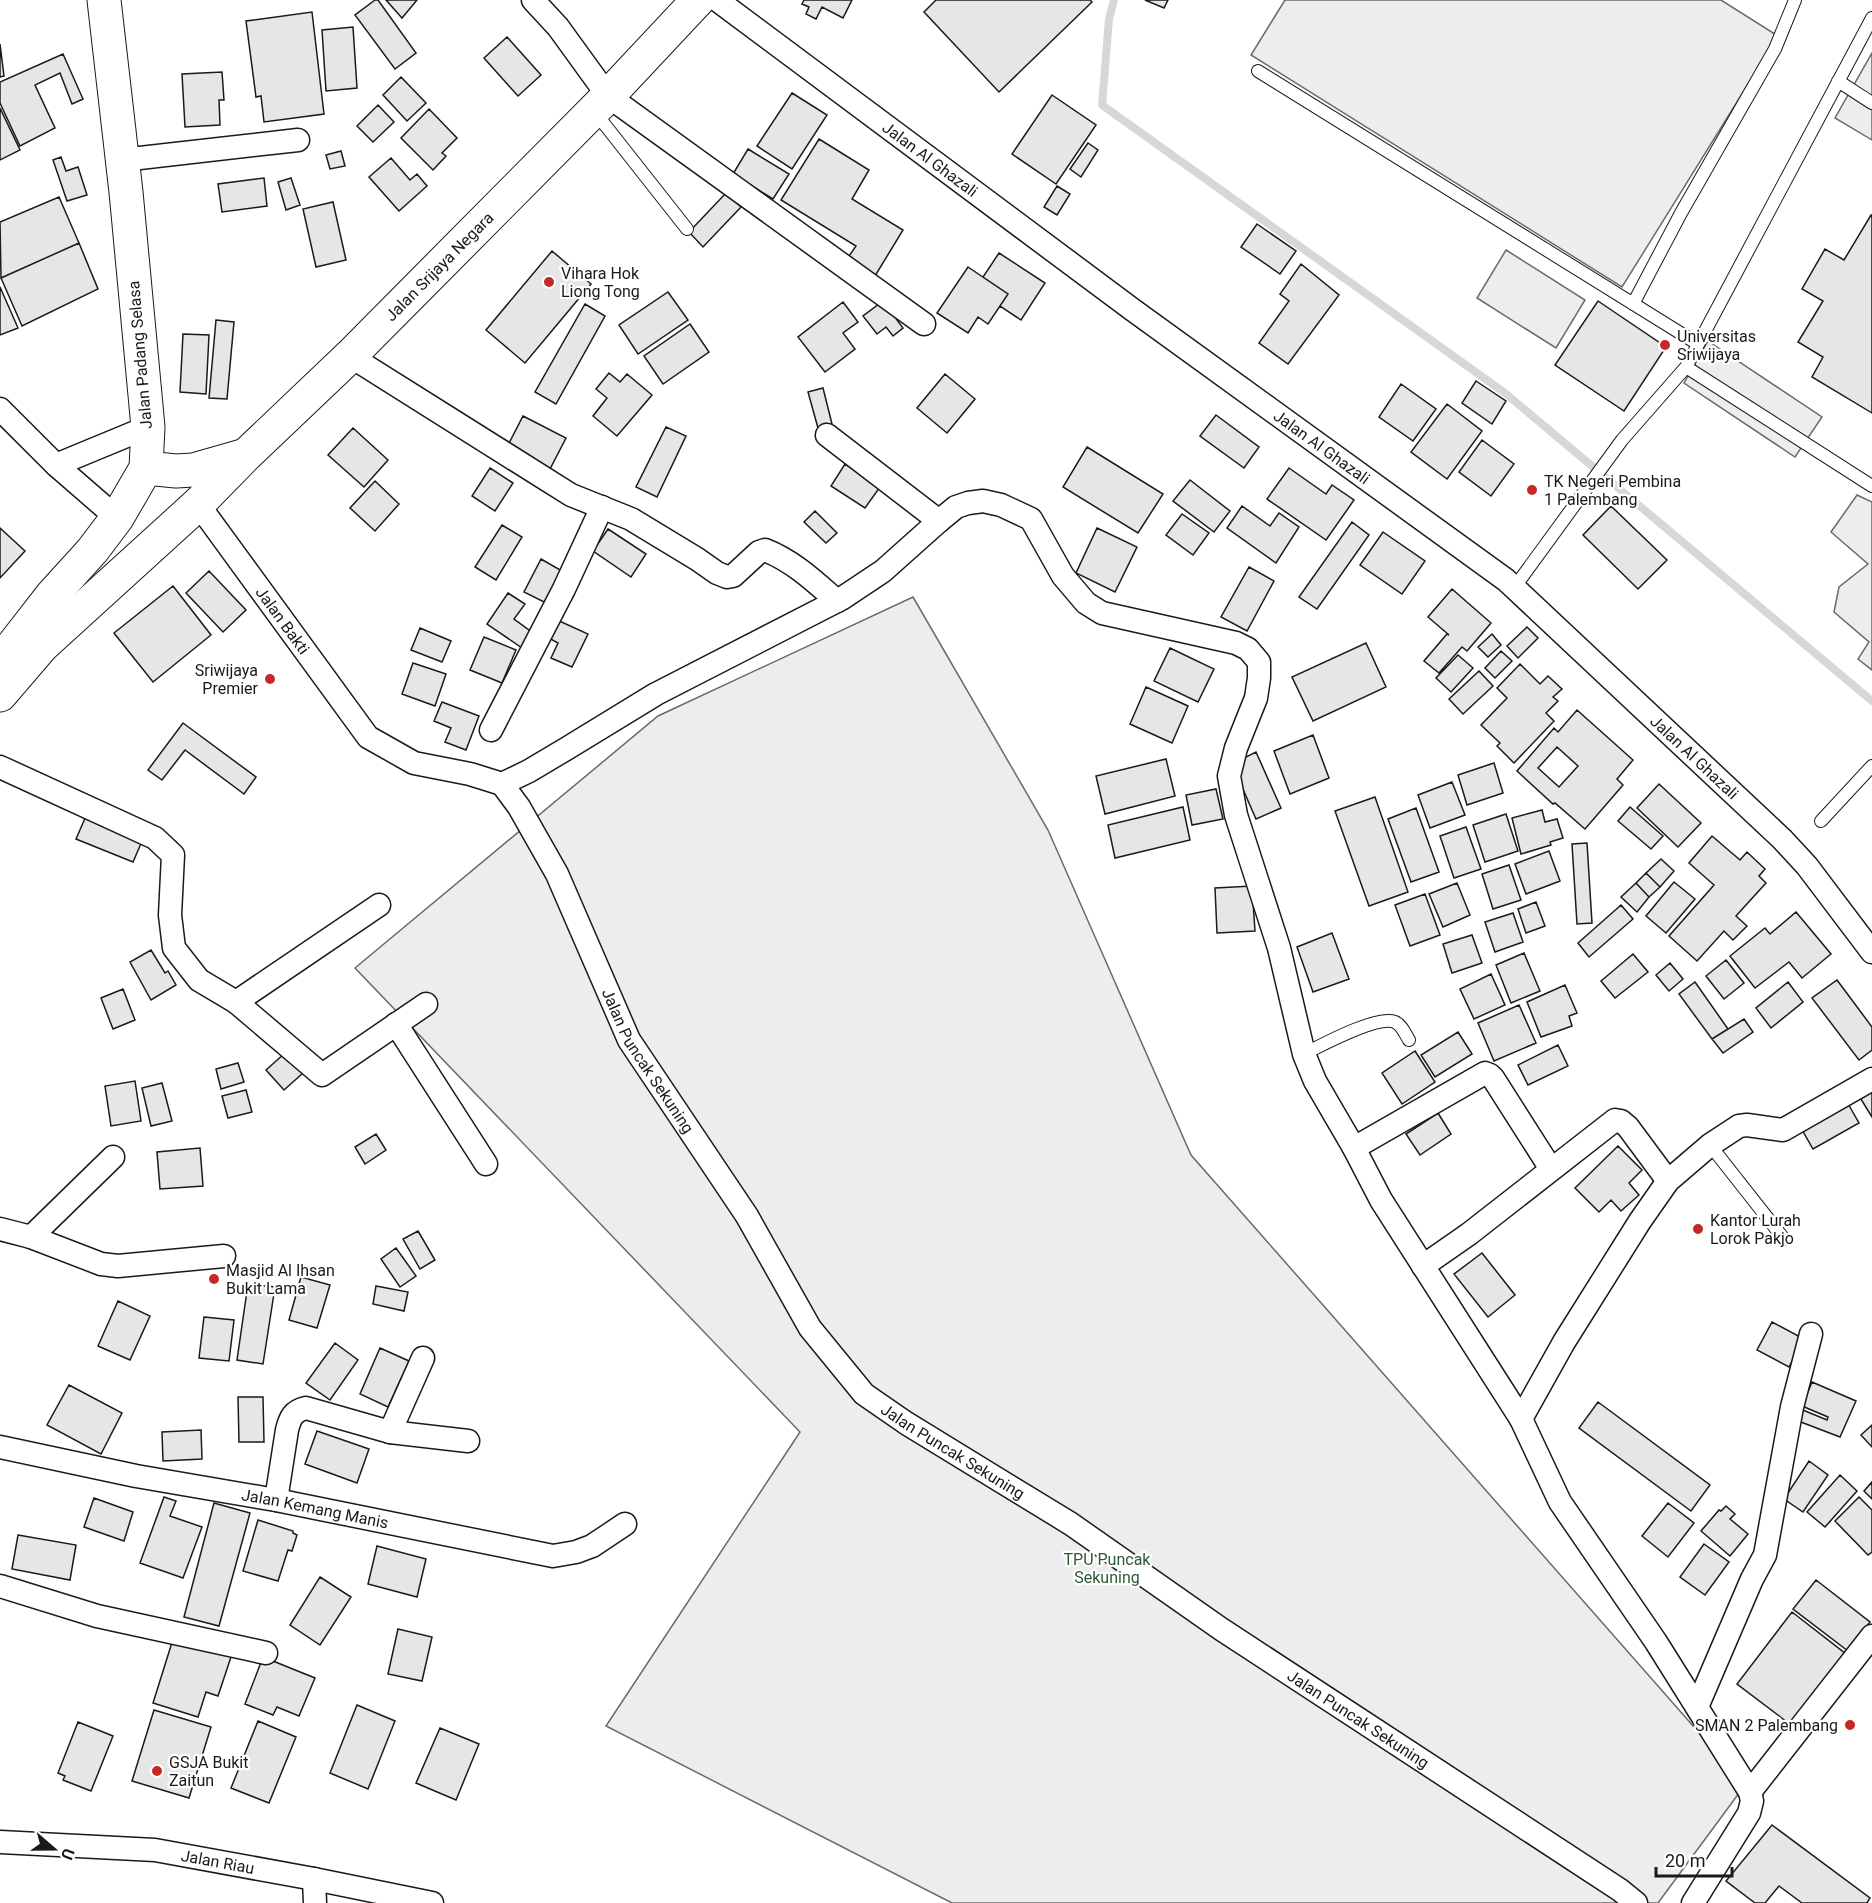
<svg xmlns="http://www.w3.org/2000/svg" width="1872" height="1903" font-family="Roboto,sans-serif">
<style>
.built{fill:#ededed;stroke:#6a6a6a;stroke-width:1.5}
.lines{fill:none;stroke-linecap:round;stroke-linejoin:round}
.stream{stroke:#d7d7d7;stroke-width:8}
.building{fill:#e6e6e6;stroke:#1a1a1a;stroke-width:1.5;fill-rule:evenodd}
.lane-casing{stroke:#1a1a1a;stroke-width:14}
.street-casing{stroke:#1a1a1a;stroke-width:25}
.secondary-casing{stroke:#1a1a1a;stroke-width:35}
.lane{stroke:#fff;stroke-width:12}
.street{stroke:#fff;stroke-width:22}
.secondary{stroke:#fff;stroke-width:33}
.poi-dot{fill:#c62828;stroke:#fff;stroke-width:2}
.labels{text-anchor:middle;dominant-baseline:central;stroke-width:4.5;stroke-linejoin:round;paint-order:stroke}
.street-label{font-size:16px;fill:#1a1a1a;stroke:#fff}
.poi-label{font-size:16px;fill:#1a1a1a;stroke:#fff;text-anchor:start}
.park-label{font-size:16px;fill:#2b5a34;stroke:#fff}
</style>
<rect width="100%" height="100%" fill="#fff"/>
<path class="built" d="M1285,0H1721L1778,36L1622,287L1251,55Z
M1872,53V140L1835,118Z
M1506,250L1585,300L1556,348L1477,298Z
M1708,341L1822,417L1795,457L1684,383Z
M1857,495L1872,502V670L1858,659L1869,642L1834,612L1839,587L1868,564L1831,532Z
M913,597L1048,830L1191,1155L1745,1785L1658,1903H952L606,1726L800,1432L355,968L658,716Z"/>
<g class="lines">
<path class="stream" d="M1114,0L1109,19L1102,105L1505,393L1872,701"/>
</g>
<path class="building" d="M375,0H378L416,53L395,69L355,15Z
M386,0H417L402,18Z
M804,0H852L843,18L822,7L816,19L806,14L809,7L802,4Z
M936,0H1090L1092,2L999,92L924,12Z
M1145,0H1168L1164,8Z
M312,12L324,114L264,122L261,96L256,97L246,21Z
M353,27L357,88L326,91L322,30Z
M507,37L541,75L518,96L484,58Z
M0,44L4,76L0,77Z
M63,54L83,99L72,104L60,73L35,85L55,128L20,146L0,103V82Z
M222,72L224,100H219L220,125L185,127L182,74Z
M401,77L426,103L407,121L383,95Z
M792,93L827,115L792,169L757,146Z
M1052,95L1096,125L1056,184L1012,154Z
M378,105L394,122L373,142L357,126Z
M0,108L20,150L0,160Z
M429,109L457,138L442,153L446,156L433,170L401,138Z
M819,139L869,170L852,199L903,230L875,276L847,259L856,246L781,200Z
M1088,143L1098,150L1081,177L1070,169Z
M748,149L789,174L773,199L733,174Z
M341,151L345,166L330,169L326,155Z
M61,157L66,171L78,167L87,195L67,201L53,160Z
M391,158L410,180L417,174L427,186L399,211L369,177Z
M264,178L267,206L222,212L218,184Z
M291,178L300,205L286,210L278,182Z
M1057,186L1070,194L1057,215L1044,207Z
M726,193L741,207L703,247L689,232Z
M59,197L79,243L1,278L0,222Z
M333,202L346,260L316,267L303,209Z
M1871,215H1872V413L1812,377L1823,357L1798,342L1823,301L1802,289L1825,249L1844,260Z
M1257,224L1296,251L1280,274L1241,247Z
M79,243L98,289L22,326L1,278Z
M552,251L591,284L525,363L486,330Z
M999,253L1045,283L1021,320L1000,306L1008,294L983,277Z
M1301,264L1339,295L1288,364L1259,343L1289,301L1280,294Z
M968,267L1008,294L988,324L978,317L968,333L937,313Z
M0,287L18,328L0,335Z
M668,292L688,320L638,354L619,325Z
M883,301L903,328L893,336L886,327L877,334L863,316Z
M1598,301L1666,347L1624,411L1555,365Z
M843,302L858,322L843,333L855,349L825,372L798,337Z
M585,304L605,316L556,404L535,392Z
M216,320L234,322L227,399L209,398Z
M690,324L709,352L663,384L644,356Z
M183,334L209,335L206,394L180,392Z
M609,373L620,382L627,374L652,395L617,436L593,416L607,398L596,389Z
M945,374L975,399L947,433L917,408Z
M1476,381L1506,401L1492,424L1462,403Z
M1401,384L1436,409L1413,441L1379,417Z
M823,388L832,424L818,428L808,392Z
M1447,404L1482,431L1447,479L1411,452Z
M1216,415L1259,447L1244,468L1200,436Z
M523,416L566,438L550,469L507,447Z
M666,427L686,436L657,497L636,487Z
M353,428L388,460L364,487L328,455Z
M1482,440L1514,464L1491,496L1459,472Z
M1087,447L1163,494L1138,533L1063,487Z
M845,464L880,487L865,508L831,486Z
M490,468L513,483L495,511L472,496Z
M1289,468L1326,494L1332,485L1354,500L1326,540L1267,499Z
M1190,480L1230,511L1214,532L1173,501Z
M375,481L399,504L375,531L350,508Z
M1242,506L1270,526L1279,513L1299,527L1276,563L1227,528Z
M1611,506L1667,560L1638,589L1583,535Z
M815,511L837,533L826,543L804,522Z
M1182,514L1209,533L1193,555L1166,535Z
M1352,522L1369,535L1317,609L1299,597Z
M502,525L522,537L496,580L475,567Z
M0,528L25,551L0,578Z
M1097,528L1137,547L1115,592L1076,573Z
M608,529L646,554L631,577L593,551Z
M1383,532L1425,561L1402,594L1360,565Z
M541,559L562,571L546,603L524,592Z
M1249,567L1274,581L1247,631L1221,617Z
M209,571L246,610L223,632L186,593Z
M173,586L211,635L153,682L114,633Z
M1452,589L1491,623L1467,651L1462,647L1439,673L1424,661L1447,634L1449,635L1428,617Z
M508,593L525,604L514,619L533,633L522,648L487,624Z
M555,619L588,634L572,667L551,658L558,643L547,637Z
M1527,627L1538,638L1518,658L1507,646Z
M420,628L451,641L442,662L411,650Z
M1492,634L1501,645L1488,657L1478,647Z
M484,637L516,650L502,683L470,670Z
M1366,643L1386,687L1313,721L1292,677Z
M1170,648L1214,669L1198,702L1154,681Z
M1501,651L1512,661L1495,678L1485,668Z
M1458,655L1473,668L1451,692L1436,678Z
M413,663L446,674L435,706L402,694Z
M1520,664L1540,684L1548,676L1562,689L1553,697L1558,701L1546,713L1554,721L1514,763L1497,746L1500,743L1481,725L1507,698L1497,688Z
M1479,671L1493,686L1463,714L1449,699Z
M1146,687L1188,706L1172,743L1130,724Z
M442,702L479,716L466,750L445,742L451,728L434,721Z
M1577,710L1633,760L1617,779L1623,785L1585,829L1555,803L1553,804L1517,771L1554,728L1558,732ZM1557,747L1578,766L1559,787L1538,768Z
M183,723L256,777L244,794L185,750L162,780L148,770Z
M1313,735L1329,778L1290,794L1274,751Z
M1256,752L1281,808L1256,819L1232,764Z
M1166,759L1175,796L1105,814L1096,776Z
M1494,763L1503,793L1467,805L1458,775Z
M1452,782L1465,815L1430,828L1418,795Z
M1659,784L1701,823L1678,847L1637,808Z
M1216,789L1223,819L1192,825L1186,795Z
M1375,797L1408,892L1369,906L1335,811Z
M1183,807L1190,840L1115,858L1108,825Z
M1630,807L1663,836L1651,849L1618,821Z
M1416,808L1439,872L1411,882L1388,819Z
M1542,810L1545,822L1557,819L1563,838L1550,842L1551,845L1521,854L1512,818Z
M1506,814L1518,851L1485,862L1473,825Z
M86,816L143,839L133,862L76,839Z
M1466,827L1481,869L1454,878L1440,836Z
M1712,836L1740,860L1747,852L1765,869L1759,876L1766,883L1736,916L1747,926L1733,940L1724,931L1697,961L1669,936L1714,885L1689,863Z
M1587,843L1592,923L1577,924L1572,844Z
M1549,851L1560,881L1526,894L1515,864Z
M1661,859L1674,871L1660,887L1646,873Z
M1509,865L1521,900L1493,909L1482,874Z
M1646,873L1660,887L1649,897L1636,883Z
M1674,882L1695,899L1666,933L1646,916Z
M1457,883L1470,915L1443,927L1429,894Z
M1636,883L1649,897L1637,912L1621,897Z
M1252,886L1255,931L1217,933L1215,888Z
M1425,894L1440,935L1410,946L1395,905Z
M1536,902L1545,926L1526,933L1518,909Z
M1621,905L1633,919L1589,957L1578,943Z
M1796,912L1831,954L1802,978L1789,962L1755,988L1730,956L1765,928L1770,934Z
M1513,913L1523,942L1495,952L1485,922Z
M1332,933L1349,979L1313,992L1297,947Z
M1472,935L1482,963L1452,973L1443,944Z
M151,950L165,973L168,971L176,985L151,1000L130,962Z
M1524,953L1540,991L1511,1003L1496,965Z
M1633,954L1648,972L1615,998L1601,981Z
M1726,960L1744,983L1724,999L1706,976Z
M1670,963L1683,979L1669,991L1656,975Z
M1491,974L1505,1005L1474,1019L1460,989Z
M1837,980L1872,1027V1050L1859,1060L1812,998Z
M1695,982L1728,1029L1712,1039L1679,994Z
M1788,982L1803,1002L1771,1028L1756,1008Z
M1565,985L1577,1013L1569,1016L1572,1026L1541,1037L1527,1002Z
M123,989L135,1020L113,1029L101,998Z
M1519,1005L1536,1043L1494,1061L1478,1023Z
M1744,1019L1753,1032L1723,1053L1712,1039Z
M1458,1032L1472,1054L1435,1077L1421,1055Z
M1558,1045L1568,1066L1528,1085L1518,1065Z
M1415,1051L1435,1082L1402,1104L1382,1073Z
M285,1053L303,1073L284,1090L266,1070Z
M238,1063L244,1082L221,1089L216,1069Z
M135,1081L141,1121L111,1126L105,1086Z
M162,1083L172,1121L151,1126L142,1088Z
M1872,1088V1117L1859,1096Z
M246,1090L252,1112L228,1118L222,1096Z
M1847,1102L1859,1123L1813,1149L1801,1128Z
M1438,1113L1451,1134L1420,1155L1406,1134Z
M376,1134L386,1150L365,1164L355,1147Z
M1618,1146L1642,1170L1629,1183L1639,1195L1621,1211L1611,1200L1599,1212L1575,1188Z
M200,1148L203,1186L160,1189L157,1152Z
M418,1231L435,1260L420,1269L403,1239Z
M396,1248L416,1276L400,1287L381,1259Z
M1482,1253L1515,1295L1488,1317L1454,1274Z
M301,1277L330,1285L317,1328L289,1320Z
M248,1284L275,1287L263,1364L237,1360Z
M376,1286L408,1292L404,1311L373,1304Z
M118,1301L150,1316L130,1360L98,1346Z
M204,1317L234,1320L229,1361L199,1358Z
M1772,1322L1804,1339L1789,1367L1757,1350Z
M335,1343L358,1360L330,1400L306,1383Z
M380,1348L409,1361L388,1407L360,1394Z
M1812,1382L1856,1401L1840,1437L1793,1419L1798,1408L1827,1420L1828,1417L1802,1406Z
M69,1385L122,1413L101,1454L47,1425Z
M238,1397H263L264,1442H239Z
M1598,1402L1710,1485L1691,1511L1579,1428Z
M1872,1425V1447L1861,1435Z
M201,1430L202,1459L163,1461L162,1432Z
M317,1431L369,1449L357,1483L305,1464Z
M1809,1461L1828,1475L1803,1512L1784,1499Z
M1840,1475L1857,1491L1825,1527L1807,1512Z
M1872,1482V1499L1864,1491Z
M164,1497L176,1501L170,1516L202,1527L183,1578L140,1563Z
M1859,1497L1872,1510V1552L1868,1555L1835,1521Z
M94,1498L133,1512L124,1541L84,1527Z
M214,1503L250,1513L219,1626L184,1617Z
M1668,1503L1694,1523L1668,1557L1642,1536Z
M1726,1506L1735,1514L1730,1519L1748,1534L1730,1556L1701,1531L1719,1510L1721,1511Z
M258,1520L293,1531V1533L297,1535L292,1551L288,1550L278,1581L243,1571Z
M18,1535L76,1545L70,1580L12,1569Z
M1704,1544L1729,1562L1705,1595L1680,1577Z
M377,1546L426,1559L417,1597L368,1584Z
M320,1577L351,1597L320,1645L290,1625Z
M1816,1580L1870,1622L1848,1651L1793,1609Z
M1792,1612L1846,1654L1791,1725L1737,1684Z
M398,1629L432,1637L422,1681L388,1674Z
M174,1636L232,1654L218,1696L206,1692L198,1717L153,1703Z
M263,1657L315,1678L299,1716L277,1707L273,1715L245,1704Z
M357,1705L395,1721L368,1789L330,1773Z
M154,1710L211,1727L189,1798L132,1781Z
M258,1721L296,1737L269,1803L231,1788Z
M78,1722L113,1736L91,1791L63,1780L65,1776L58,1773Z
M440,1728L479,1744L456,1800L416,1783Z
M1772,1825L1870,1898L1867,1903H1802L1779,1886L1765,1903H1755L1726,1881Z"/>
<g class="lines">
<g class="lane-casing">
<path id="lane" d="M1258,71L1698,344
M1838,81L1872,103
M594,111L687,229
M1633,304L1681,213L1775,49L1795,0
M1686,367L1872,486
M1514,588L1622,440L1686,367L1872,18
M1821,821L1872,766
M1304,1054C1322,1045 1377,1015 1395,1022C1402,1025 1405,1034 1409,1040
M1710,1145L1784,1239"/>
</g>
<g class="street-casing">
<g id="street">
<path d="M533,0L558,27L608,96L924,324"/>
<path id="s1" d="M717,0L1133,310L1506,580L1782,839L1807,866L1872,952"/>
<path d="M122,160L298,140"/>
<path d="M350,356L571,495L631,519L697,559L717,573L727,577L733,576L759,552L765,550C793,561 814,581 837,601"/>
<path d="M0,409L56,465L117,518"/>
<path d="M827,435L939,521"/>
<path d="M56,465L148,427"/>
<path id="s2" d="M198,504L368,737L414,763L470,774L502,784L529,771L566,749L656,694L841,599L883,571L939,521L956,507L968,503L983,501L1001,505L1031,519L1063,576L1086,603L1102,613L1236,643L1248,649L1259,662V678L1256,698L1236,748L1229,776L1236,815L1279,948L1304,1054L1315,1081L1354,1148L1381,1200L1521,1419L1560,1502L1656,1642L1750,1792L1752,1801L1749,1813L1693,1903"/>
<path d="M491,730L564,589L602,507"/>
<path d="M0,767L155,838L173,855L170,915L174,948L199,980L236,1002L322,1075L426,1004"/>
<path id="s3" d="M502,784L519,807L557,874L629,1040L747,1216L810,1328L864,1394L906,1423L1071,1524L1221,1629L1620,1890L1636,1903"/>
<path d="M236,1002L379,905"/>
<path d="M396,1024L486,1164"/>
<path d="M1354,1148L1485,1073L1490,1075L1493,1078L1551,1169"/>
<path d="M0,1229L31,1237L101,1264L118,1266L224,1256"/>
<path d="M31,1237L113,1157"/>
<path d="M1423,1266L1469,1234L1615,1120L1621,1121L1628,1127L1668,1181"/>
<path d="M1521,1419L1564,1342L1640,1221L1668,1181L1710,1145L1739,1126L1747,1125L1783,1130L1872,1079"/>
<path d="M390,1432L423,1358"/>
<path id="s4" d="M0,1447L136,1476L276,1500L553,1556L576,1552L592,1546L625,1524"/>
<path d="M276,1500L287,1430C290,1418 293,1411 306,1408L390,1432L468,1441"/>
<path d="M0,1586L97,1616L266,1653"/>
<path d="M1697,1707L1752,1579L1765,1555L1792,1407L1811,1334"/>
<path d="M1750,1792L1872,1636"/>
<path id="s5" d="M0,1842L155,1850L314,1879L432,1903"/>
<path d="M314,1879L315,1903"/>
</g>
</g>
<g class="secondary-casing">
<g id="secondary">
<path d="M146,468L176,471L193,470L242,456"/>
<path d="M0,662L52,595L92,551L117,518L146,468L148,427L126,192L104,0"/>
<path id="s6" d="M0,695L42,646L198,504L247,454L350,356L608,96L698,0"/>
</g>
</g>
<use href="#lane" class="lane"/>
<use href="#street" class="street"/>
<use href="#secondary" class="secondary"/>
</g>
<g class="poi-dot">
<circle cx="549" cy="282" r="6"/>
<circle cx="1665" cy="345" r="6"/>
<circle cx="1532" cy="490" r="6"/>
<circle cx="270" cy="679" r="6"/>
<circle cx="1698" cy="1229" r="6"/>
<circle cx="214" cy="1279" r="6"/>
<circle cx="1850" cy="1725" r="6"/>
<circle cx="157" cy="1771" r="6"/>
</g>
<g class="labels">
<g class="street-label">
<text stroke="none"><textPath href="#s1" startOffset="266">Jalan Al Ghazali</textPath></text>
<text stroke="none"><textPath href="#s6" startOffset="614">Jalan Srijaya Negara</textPath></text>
<text transform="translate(140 355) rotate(-95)">Jalan Padang Selasa</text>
<text stroke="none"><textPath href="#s1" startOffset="752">Jalan Al Ghazali</textPath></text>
<text stroke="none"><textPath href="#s2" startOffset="144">Jalan Bakti</textPath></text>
<text stroke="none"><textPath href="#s1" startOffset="1238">Jalan Al Ghazali</textPath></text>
<text stroke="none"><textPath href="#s3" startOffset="314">Jalan Puncak Sekuning</textPath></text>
<text stroke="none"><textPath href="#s3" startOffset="818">Jalan Puncak Sekuning</textPath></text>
<text stroke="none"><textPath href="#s4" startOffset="321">Jalan Kemang Manis</textPath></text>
<text stroke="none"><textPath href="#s3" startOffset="1304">Jalan Puncak Sekuning</textPath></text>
<text stroke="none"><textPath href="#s5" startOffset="219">Jalan Riau</textPath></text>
</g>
<g class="poi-label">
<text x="561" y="273">Vihara Hok<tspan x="561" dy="18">Liong Tong</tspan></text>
<text x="1677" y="336">Universitas<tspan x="1677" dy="18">Sriwijaya</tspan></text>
<text x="1544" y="481">TK Negeri Pembina<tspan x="1544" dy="18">1 Palembang</tspan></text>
<text x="258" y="670" text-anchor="end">Sriwijaya<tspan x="258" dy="18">Premier</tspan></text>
<text x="1710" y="1220">Kantor Lurah<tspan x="1710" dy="18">Lorok Pakjo</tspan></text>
<text x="226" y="1270">Masjid Al Ihsan<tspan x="226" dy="18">Bukit Lama</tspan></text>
<text x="1838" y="1725" text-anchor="end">SMAN 2 Palembang</text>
<text x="169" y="1762">GSJA Bukit<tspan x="169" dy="18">Zaitun</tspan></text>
</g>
<g class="park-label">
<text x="1107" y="1559">TPU Puncak<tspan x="1107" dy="18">Sekuning</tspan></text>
</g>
</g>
<g transform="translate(54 1849) rotate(110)" stroke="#ffffff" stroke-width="4.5" paint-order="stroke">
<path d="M0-4.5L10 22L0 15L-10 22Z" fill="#1a1a1a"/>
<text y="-9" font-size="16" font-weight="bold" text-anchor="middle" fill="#1a1a1a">U</text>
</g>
<path d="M1656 1867v9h76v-9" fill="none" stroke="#1a1a1a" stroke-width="3"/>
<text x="1665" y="1867" font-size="18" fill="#1a1a1a" stroke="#ffffff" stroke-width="4.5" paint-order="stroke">20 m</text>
</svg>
